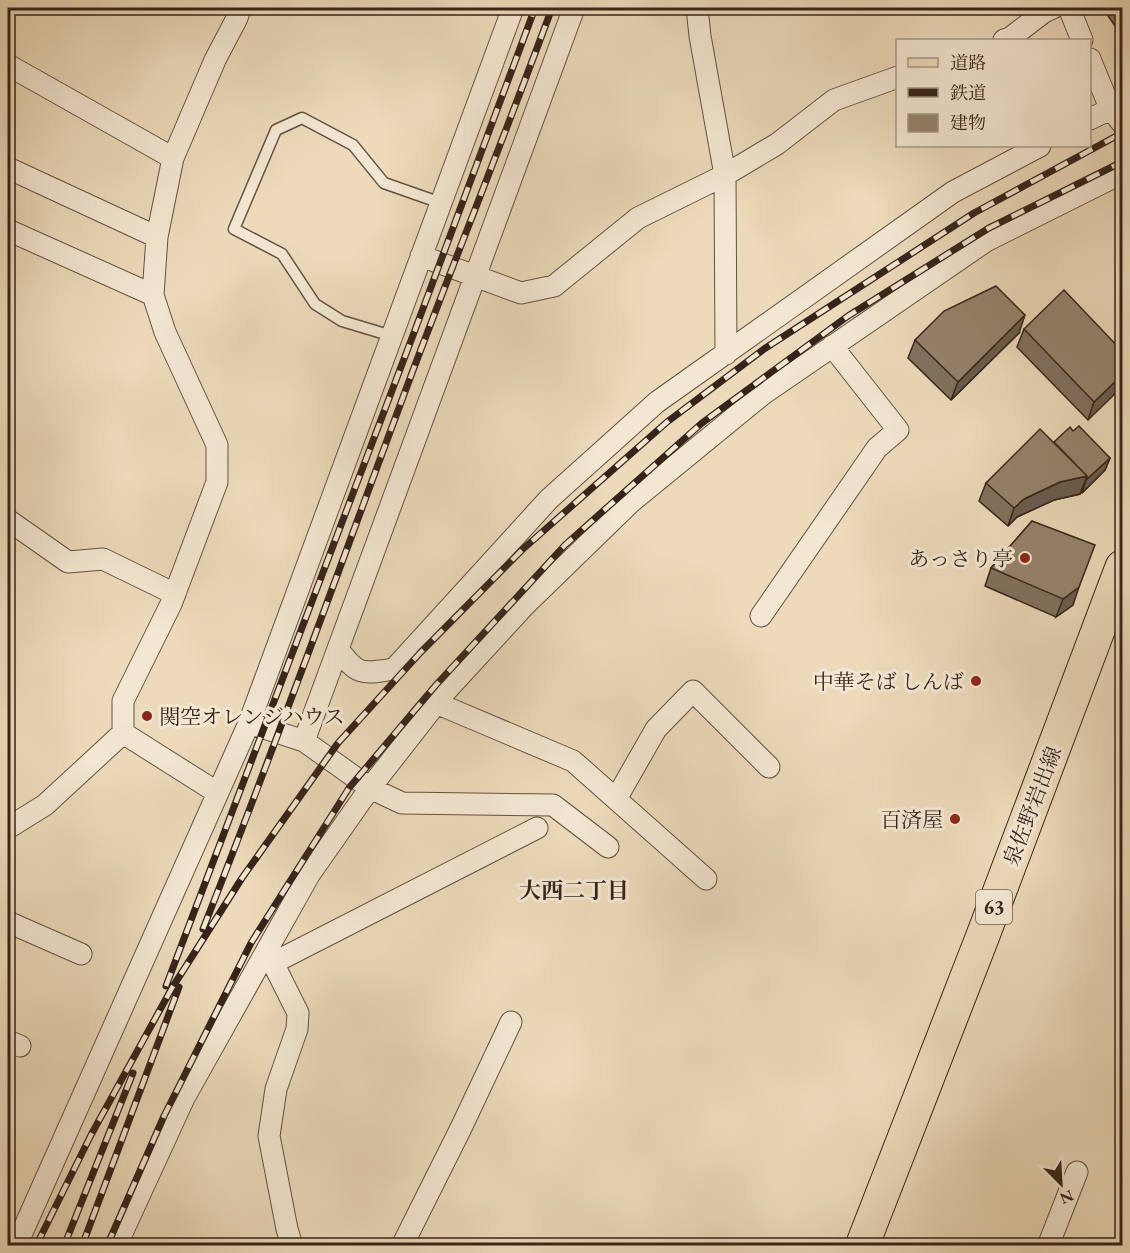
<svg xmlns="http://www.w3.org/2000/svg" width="1130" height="1253" font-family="'EB Garamond','Noto Serif JP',serif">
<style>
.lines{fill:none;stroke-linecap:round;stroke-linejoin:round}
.lane-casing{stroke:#645242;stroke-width:13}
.street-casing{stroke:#645242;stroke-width:23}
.primary-casing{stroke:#36241a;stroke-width:35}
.lane{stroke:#f3e7d2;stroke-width:10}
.street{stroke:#f3e7d2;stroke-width:21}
.primary{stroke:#ecdaba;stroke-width:33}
.rail-casing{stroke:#36241a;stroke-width:7}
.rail{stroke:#f3e7d2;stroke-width:4.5;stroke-dasharray:14;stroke-linecap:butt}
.wall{fill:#80715e;stroke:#36241a;stroke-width:1.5}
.shaded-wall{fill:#685c4c;stroke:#36241a;stroke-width:1.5}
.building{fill:#95836d;stroke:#36241a;stroke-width:1.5}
.poi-dot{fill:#8f2418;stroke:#f3e7d2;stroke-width:2}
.labels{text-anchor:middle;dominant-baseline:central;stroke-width:6;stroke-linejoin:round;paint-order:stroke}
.shield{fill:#f3e7d2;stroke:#6f5e51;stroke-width:1.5}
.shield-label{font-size:20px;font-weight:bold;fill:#36241a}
.poi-label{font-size:21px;fill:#36241a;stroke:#f3e7d2;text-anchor:end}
.street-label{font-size:21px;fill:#36241a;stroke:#f3e7d2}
.neighbourhood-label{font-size:22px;font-weight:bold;fill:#36241a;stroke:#f3e7d2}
</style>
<rect width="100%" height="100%" fill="#ecdaba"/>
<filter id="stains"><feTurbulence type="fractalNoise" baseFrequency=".00333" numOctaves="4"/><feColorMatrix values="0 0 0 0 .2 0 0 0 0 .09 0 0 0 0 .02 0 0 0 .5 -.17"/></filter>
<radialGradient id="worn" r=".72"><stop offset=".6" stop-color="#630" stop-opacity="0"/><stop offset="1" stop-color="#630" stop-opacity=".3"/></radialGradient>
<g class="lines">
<g class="lane-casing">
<path id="lane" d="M392,336L342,321L315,304L282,254L234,229L276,130L302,118L353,145L384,183L441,203"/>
</g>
<g class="street-casing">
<path id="street" d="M697,8L700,36L725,175L726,354
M1069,8L1082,40
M1004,40L1010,38L1044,12L1053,8
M1090,59L1110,108L1122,123
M8,65L173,158
M1090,119L1121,104
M8,168L157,237
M8,230L153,295
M421,256L521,293L554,286L638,218L725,175L777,144L834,100L898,77
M8,520L68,562L103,559L175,594
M761,616L877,448L898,430L832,346
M338,649C358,676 362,674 394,669L549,499L657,402L953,192L1040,146
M436,703L573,761L706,879
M249,723L304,741L370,788L402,803L553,805L608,847
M123,733L218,793
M304,741L574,8
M616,799L656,729L693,691L769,767
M8,828L45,805L123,733V701L171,604L217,482V445L165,332L153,295L157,237L173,158L215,60L237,18L240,8
M8,922L81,954
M262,960L273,963L298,1013L297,1029L276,1089L269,1136L287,1229L292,1246
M273,963L537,828
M8,1041L20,1046
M16,1246L249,723L513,8
M116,1246L184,1098L309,875L370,788L445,692L524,606L631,502L763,394L986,241L1122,173
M402,1246L461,1128L511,1022
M1048,1246L1077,1172"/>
</g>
<g class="primary-casing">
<path id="primary" d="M862,1246L982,938L1122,567"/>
</g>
<use href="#lane" class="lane"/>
<use href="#street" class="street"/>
<use href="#primary" class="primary"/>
<g class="rail-casing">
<path id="rail" d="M203,929C276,745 343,558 412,373C458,251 507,130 552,8
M166,986L415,330L535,8
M36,1246L91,1135L172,988L242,878L338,743L420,653L523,549L667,422L764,349L974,213L1122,133
M64,1246L133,1073
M82,1246L179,987
M107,1246L164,1116L251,943L349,788L436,685L565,545L702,423L848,316L989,228L1122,162"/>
</g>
<use href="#rail" class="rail"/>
</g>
<path class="wall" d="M1111,8H1122V26L1118,30L1108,16Z
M1024,329L1122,351L1088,420L1017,347Z
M1019,333L951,400L908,358L915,340Z
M1073,431L1110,458L1105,470L1082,493L1081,492L1080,494L1054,500L1017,517L1008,526L979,501L986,483Z
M1032,521L1073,605L1056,617L985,586L991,568Z"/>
<path class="shaded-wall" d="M1122,17V26L1118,30Z
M1025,315L1019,333L951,400L958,382Z
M1122,375V387L1088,420L1094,402Z
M1110,458L1105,470L1082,493L1086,480Z
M1087,476L1080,494L1054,500L1017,517L1008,526L1014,508L1024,499L1060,482Z
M1079,587L1073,605L1056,617L1063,599Z"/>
<path class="building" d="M1115,8H1122V18Z
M996,286L1025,315L958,382L915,340L944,311Z
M1064,290L1122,351V375L1094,402L1024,329Z
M1079,426L1110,458L1086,480L1087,476L1054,442L1070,427L1073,431Z
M1040,429L1087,476L1060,482L1024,499L1014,508L986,483Z
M1032,521L1095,545L1079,587L1063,599L991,568Z"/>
<g class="poi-dot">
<circle cx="1025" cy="558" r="6"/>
<circle cx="976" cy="681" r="6"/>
<circle cx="147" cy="716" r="6"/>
<circle cx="955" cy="819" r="6"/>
</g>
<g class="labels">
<rect class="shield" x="976" y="890" width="36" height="34" rx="4.5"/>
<g class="shield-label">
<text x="994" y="907">63</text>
</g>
<g class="poi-label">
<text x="1013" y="558">あっさり亭</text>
<text x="964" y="681">中華そば しんば</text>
<text x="159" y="716" text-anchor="start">関空オレンジハウス</text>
<text x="943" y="819">百済屋</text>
</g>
<g class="street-label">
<text transform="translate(1032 806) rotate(-69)">泉佐野岩出線</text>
</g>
<g class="neighbourhood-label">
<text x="574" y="890">大西二丁目</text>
</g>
</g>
<rect width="1130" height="1253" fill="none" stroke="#ecdaba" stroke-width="30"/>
<rect x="9" y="9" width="1112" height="1235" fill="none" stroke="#36241a" stroke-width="3"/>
<rect x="15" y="15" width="1100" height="1223" fill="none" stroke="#36241a" stroke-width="1.5"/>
<rect x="896" y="39" width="195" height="108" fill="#f3e7d2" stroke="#a79988" stroke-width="1.5"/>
<rect x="908" y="58" width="30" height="9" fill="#ecdaba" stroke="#a79988" stroke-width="1.5"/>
<text x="950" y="69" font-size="18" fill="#36241a">道路</text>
<rect x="908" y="88" width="30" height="9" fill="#36241a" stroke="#a79988" stroke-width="1.5"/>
<text x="950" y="99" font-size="18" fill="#36241a">鉄道</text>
<rect x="908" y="114" width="30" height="18" fill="#95836d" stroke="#a79988" stroke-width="1.5"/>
<text x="950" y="129" font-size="18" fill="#36241a">建物</text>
<g transform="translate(1061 1184) rotate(156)" stroke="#f3e7d2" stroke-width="4.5" paint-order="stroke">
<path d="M0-4.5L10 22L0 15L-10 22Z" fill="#36241a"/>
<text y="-9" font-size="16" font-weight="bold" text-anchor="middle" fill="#36241a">N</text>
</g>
<rect width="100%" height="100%" filter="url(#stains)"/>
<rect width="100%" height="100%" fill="url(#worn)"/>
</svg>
